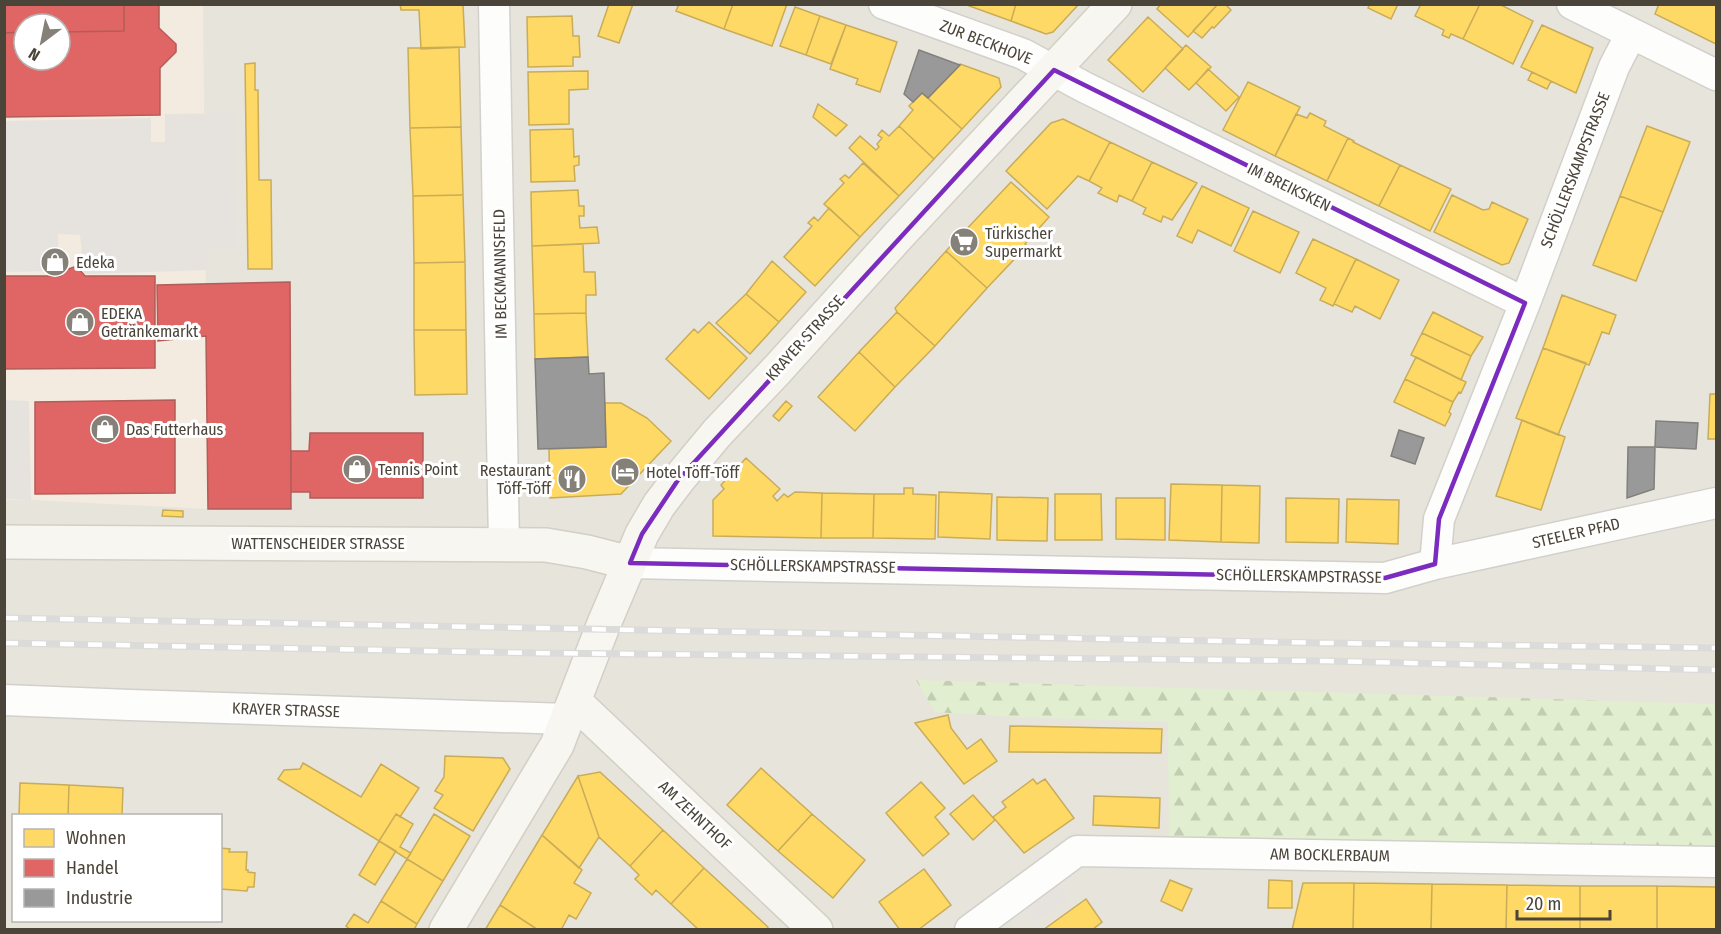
<svg xmlns="http://www.w3.org/2000/svg" width="1721" height="934" font-family="'Fira Sans Condensed',sans-serif">
<style>
.residential{fill:#e7e4dc;fill-rule:evenodd}
.commercial{fill:#f3ebdf;fill-rule:evenodd}
.forest{fill:url(#forest-firs)}
.parking{fill:#e6e3df}
.homes{fill:#ffd966;stroke:#c9ac58;stroke-width:1.5}
.shops{fill:#e06666;stroke:#b35c58;stroke-width:1.5}
.industry{fill:#999;stroke:#82807c;stroke-width:1.5}
.lines{fill:none;stroke-linecap:round;stroke-linejoin:round}
.street-casing{stroke:#d2d0cb;stroke-width:33}
.secondary-casing{stroke:#d3cfc5;stroke-width:36}
.street{stroke:#fdfdfc;stroke-width:30}
.secondary{stroke:#f7f6f1;stroke-width:33}
.rail-casing{stroke:#dbdbda;stroke-width:7}
.rail{stroke:#fff;stroke-width:4.5;stroke-dasharray:14;stroke-linecap:butt}
.marked{fill:none;stroke:#7b2cbf;stroke-width:4.5;stroke-linejoin:round}
.labels{text-anchor:middle;dominant-baseline:central;stroke-width:6;stroke-linejoin:round;paint-order:stroke}
.street-label{font-size:16px;fill:#4b4439;stroke:#fff}
.poi-label{font-size:16px;fill:#4b4439;stroke:#fff;text-anchor:start}
</style>
<defs>
<pattern id="forest-firs" width="22" height="20" patternUnits="userSpaceOnUse" patternTransform="scale(1.5)"><rect width="22" height="20" fill="#e1eecf"/><path d="M5 1l3.5 6h-7zM16 11l3.5 6h-7z" fill="#c3cdb2"/></pattern>
</defs>
<rect width="100%" height="100%" fill="#f4f2ee"/>
<path class="residential" d="M5,5H1716V929H5ZM24,24H60V60H24ZM14,816H220V920H14Z"/>
<path class="commercial" d="M4,5H203L208,509L32,500H5ZM24,24H60V60H24Z"/>
<path class="forest" d="M916,680L1716,704V860L1169,850L1168,722L1013,717L935,712Z"/>
<path class="parking" d="M235,113L237,248L209,249L210,270L84,274L80,235L58,234L59,271L5,272V121L151,118V142H165V114Z
M4,400L29,401L31,500L5,499Z
M1056,883L1068,899L1036,922L1025,905Z"/>
<path class="homes" d="M400,4H463L465,47L421,49L419,10H401Z
M609,4H633L619,43L598,36Z
M679,4H733L724,29L676,11Z
M733,4H787L772,46L724,29Z
M964,4H1016L1011,21Z
M1016,4H1079L1053,32L1046,34L1011,21Z
M1161,4H1218L1188,37L1157,9Z
M1218,4H1225L1231,10L1214,28L1212,27L1202,38L1193,31Z
M1370,4H1398L1391,19L1368,8Z
M1421,4H1480L1463,39L1451,34L1449,38L1442,35L1444,30L1415,16Z
M1480,4H1499L1533,21L1513,64L1463,39Z
M1659,4H1716V44L1655,14Z
M795,7L820,16L806,55L780,46Z
M572,16L573,36H579L580,57H573V66L528,67L527,17Z
M820,16L846,25L831,64L806,55Z
M1148,17L1183,49L1143,92L1108,60Z
M846,25L897,42L880,92L856,84L858,79L830,69Z
M1542,25L1593,48L1576,93L1521,67Z
M1186,45L1211,67L1189,90L1165,68Z
M459,47L461,127L410,128L408,48Z
M255,63V90H258L259,180H271L272,269H248L245,64Z
M960,64L999,78L1001,87L962,129L928,98Z
M1208,69L1239,97L1226,111L1196,83Z
M588,71V89L569,90V124L529,125L528,72Z
M1532,72L1551,81L1547,89L1528,80Z
M1248,82L1300,107L1275,156L1223,130Z
M922,93L962,129L934,159L899,126L913,110L909,106Z
M818,104L847,125L836,136L813,117Z
M1310,113L1326,121L1324,126L1348,138L1327,181L1275,156L1296,114L1307,118Z
M1063,119L1110,142L1089,181L1078,176L1047,209L1006,171L1051,123Z
M899,126L934,159L899,196L849,148L860,136L876,150L879,147L877,144L882,138L878,135L882,130L889,136Z
M1647,126L1690,142L1663,212L1620,196Z
M461,127L463,195L413,196L410,128Z
M573,129L574,157L579,156V165L574,166L575,181L531,182L530,130Z
M1348,138L1354,141L1353,142L1400,165L1379,206L1327,181Z
M1110,142L1152,162L1132,201L1119,195L1117,202L1098,193L1102,188L1089,181Z
M1152,162L1197,183L1172,220L1163,216L1161,222L1143,214L1146,208L1132,201Z
M863,163L899,196L860,237L824,204L844,183L840,179L845,175L849,178Z
M1400,165L1451,189L1430,231L1379,206Z
M1011,182L1049,217L1025,244L1027,246L987,288L946,251Z
M1202,186L1249,208L1231,246L1198,230L1192,243L1177,236Z
M578,190L579,206H584V216H579L580,228L597,227L599,243L532,246L531,192Z
M463,195L465,262L414,263L413,196Z
M1452,195L1483,210L1489,209L1492,202L1528,219L1509,263L1502,265L1434,232Z
M1620,196L1663,212L1636,281L1593,265Z
M829,208L860,237L815,286L784,257L812,226L808,223L814,217L818,221Z
M1253,211L1299,232L1280,273L1234,251Z
M1313,239L1356,259L1333,306L1320,300L1326,288L1296,273Z
M583,244L584,272H595L596,295H586V313L534,314L532,246Z
M946,251L987,288L935,346L897,312L895,308Z
M1356,259L1399,280L1380,319L1355,306L1352,312L1334,304Z
M772,261L806,292L779,322L746,294Z
M465,262L466,330H414V263Z
M746,294L779,322L750,354L716,323Z
M1562,295L1616,315L1609,334L1602,332L1589,365L1543,348Z
M897,312L935,346L895,387L859,352Z
M1433,312L1483,337L1471,356L1422,333Z
M586,313L588,357L535,359L534,314Z
M709,322L747,358L709,399L666,359L694,329L698,333Z
M414,330H466L467,394L415,395Z
M1422,333L1471,356L1461,380L1411,355Z
M1543,348L1586,363L1558,435L1516,418Z
M859,352L895,387L855,431L818,397Z
M1416,357L1466,382L1461,393L1459,392L1453,402L1405,379Z
M1405,379L1453,402L1449,412L1451,414L1445,426L1394,402Z
M1710,394H1716V439H1708Z
M786,401L792,406L779,421L773,416Z
M605,403H621L647,418L671,441L621,494L550,498L549,449L606,447Z
M1522,420L1565,437L1541,510L1496,496Z
M746,458L780,489L773,496L777,501L784,494L788,497L795,492L822,493L821,538L713,536V500L724,489L721,485Z
M1171,484L1222,485L1221,542L1169,540Z
M1222,485L1260,486L1259,543L1221,542Z
M904,488H913V494L936,495L935,539L873,538L874,494H904Z
M939,492L992,494L990,539L938,537Z
M822,493L874,494L873,538H821Z
M1055,494H1101L1102,540H1055Z
M997,497L1048,498L1047,541L997,540Z
M1116,498H1165V540L1116,539Z
M1286,498L1339,499L1338,543L1286,542Z
M1347,499L1399,500L1398,544L1346,542Z
M163,510L183,511V517L162,516Z
M948,715L951,728L967,749L981,739L997,761L964,784L915,723Z
M1010,726L1162,729L1161,753L1009,752Z
M445,756L503,758L510,769L473,831L434,808L443,795L435,791L444,777Z
M303,763L361,797L381,764L419,788L400,817L396,814L379,841L278,779L284,770L300,769Z
M761,768L812,814L778,851L727,805Z
M600,772L663,830L630,866L599,837L578,776Z
M578,776L599,837L579,868L542,835Z
M1033,779L1037,784L1045,779L1074,818L1024,853L993,817L1006,807L1002,802Z
M921,782L945,808L935,817L949,834L923,856L886,813Z
M20,783L69,785L68,816H19Z
M69,785L123,788L122,816H68Z
M973,795L995,820L973,840L950,814Z
M1094,796L1160,798L1159,828L1093,825Z
M396,814L413,824L400,847L411,853L407,859L379,841Z
M434,814L470,836L443,881L407,859Z
M812,814L865,860L833,898L778,851Z
M663,830L704,868L671,904L656,890L652,895L635,879L639,875L630,866Z
M542,835L582,870L574,883L591,893L576,919L569,915L561,930H538L500,905Z
M379,841L396,851L375,885L359,875Z
M220,848L230,849L229,852H247L246,870H248V872L255,873L254,887H248L247,891L220,889Z
M407,859L443,881L417,924L381,901Z
M704,868L768,927L766,930H699L671,904Z
M924,869L951,905L918,930H900L879,902Z
M1170,880L1192,889L1182,911L1161,901Z
M1269,880L1292,881V908H1268Z
M1303,883H1354L1353,930H1292Z
M1354,883L1432,884L1431,930H1353Z
M1432,884L1507,885L1506,930H1431Z
M1507,885L1580,886V930H1506Z
M1580,886H1657V930H1580Z
M1657,886L1716,887V930H1657Z
M1086,899L1102,922L1092,930H1043Z
M381,901L417,924L414,930H351L346,926L354,914L368,923Z
M500,905L537,929L485,930Z"/>
<path class="shops" d="M4,4H124V31L60,32V24H24V32L4,33Z
M124,4H159V28L176,44V52L160,68V115L4,117V33L24,32V60H60V32L124,31Z
M74,267L80,270L85,276H155V368L4,369V276H61L66,270Z
M290,282L291,509H208L206,336L158,341L157,285Z
M175,400V493L35,494V402Z
M310,433H423V498H310V492H291V451H309Z"/>
<path class="industry" d="M919,50L960,65L928,98L922,93L913,102L904,94Z
M588,357L589,374L604,373L606,447L538,449L535,359Z
M1656,421L1698,423L1696,449L1655,447Z
M1399,430L1424,438L1415,464L1391,456Z
M1628,447H1655L1654,489L1627,498Z"/>
<g class="lines">
<g class="street-casing">
<path id="street" d="M494,4L504,544
M884,4L1023,54L1084,87L1525,303
M1572,4L1716,75
M630,563L1385,578L1435,564L1716,503
M1435,564L1439,519L1525,303L1614,67L1631,34
M4,700L130,705L567,719
M970,930L1077,851L1716,862"/>
</g>
<g class="secondary-casing">
<path id="secondary" d="M4,542L546,545L587,552L630,563
M574,701L816,930
M446,930L557,745L603,626L642,534L659,505L678,480L717,433L777,370L898,236L1115,4"/>
</g>
<use href="#street" class="street"/>
<use href="#secondary" class="secondary"/>
<g class="rail-casing">
<path id="rail" d="M4,618L1326,643L1716,648
M4,643L535,653L1325,661L1716,670"/>
</g>
<use href="#rail" class="rail"/>
</g>
<path class="marked" d="M1054,70L1525,303L1439,519L1435,564L1385,578L630,563L642,534L678,480Z"/>
<defs>
<g id="supermarket-disc" transform="scale(1.5)"><circle r="9.5" fill="#868178" stroke="#fff"/><path d="M-6-5.5h2.5l.6 2H6L4.5 2H-2.5L-4.4-4H-6ZM-1.5 3.2a1.3 1.3 0 1 0 .1 0ZM3 3.2a1.3 1.3 0 1 0 .1 0Z" fill="#fff"/></g>
<g id="shop-disc" transform="scale(1.5)"><circle r="9.5" fill="#868178" stroke="#fff"/><path d="M-5-2.5h2.3a2.7 3.5 0 0 1 5.4 0H5L5.5 6h-11ZM-1.5-2.5h3a1.5 2.3 0 0 0-3 0Z" fill="#fff"/></g>
<g id="hotel-disc" transform="scale(1.5)"><circle r="9.5" fill="#868178" stroke="#fff"/><path d="M-6-4.5h1.5V1H6V5H4.5V3h-9V5H-6ZM-4 0a1.8 1.8 0 1 1 3.6 0ZM.5 0V-2.5h3Q6-2.5 6 0Z" fill="#fff"/></g>
<g id="restaurant-disc" transform="scale(1.5)"><circle r="9.5" fill="#868178" stroke="#fff"/><path d="M-5-6h1v4h1v-4h1v4h1v-4h1v5L-1.5 .5V6h-2V.5L-5-1ZM5-6V6H3V1.5H1.5Q1.5-4 5-6Z" fill="#fff"/></g>
</defs>
<g fill-rule="evenodd">
<use href="#supermarket-disc" x="964" y="242"/>
<use href="#shop-disc" x="55" y="262"/>
<use href="#shop-disc" x="80" y="322"/>
<use href="#shop-disc" x="105" y="429"/>
<use href="#shop-disc" x="357" y="469"/>
<use href="#hotel-disc" x="625" y="472"/>
<use href="#restaurant-disc" x="572" y="479"/>
</g>
<g class="labels">
<g class="street-label">
<text transform="translate(986 42) rotate(21)">ZUR BECKHOVE</text>
<text transform="translate(1575 170) rotate(-69)">SCHÖLLERSKAMPSTRASSE</text>
<text transform="translate(1289 187) rotate(26)">IM BREIKSKEN</text>
<text transform="translate(500 274) rotate(-91)">IM BECKMANNSFELD</text>
<text transform="translate(805 338) rotate(-48)">KRAYER STRASSE</text>
<text transform="translate(1576 533) rotate(-13)">STEELER PFAD</text>
<text x="318" y="543">WATTENSCHEIDER STRASSE</text>
<text transform="translate(813 566) rotate(1)">SCHÖLLERSKAMPSTRASSE</text>
<text transform="translate(1299 576) rotate(1)">SCHÖLLERSKAMPSTRASSE</text>
<text transform="translate(286 710) rotate(2)">KRAYER STRASSE</text>
<text transform="translate(695 815) rotate(43)">AM ZEHNTHOF</text>
<text transform="translate(1330 855) rotate(1)">AM BOCKLERBAUM</text>
</g>
<g class="poi-label">
<text x="985" y="233">Türkischer<tspan x="985" dy="18">Supermarkt</tspan></text>
<text x="76" y="262">Edeka</text>
<text x="101" y="313">EDEKA<tspan x="101" dy="18">Getränkemarkt</tspan></text>
<text x="126" y="429">Das Futterhaus</text>
<text x="378" y="469">Tennis Point</text>
<text x="551" y="470" text-anchor="end">Restaurant<tspan x="551" dy="18">Töff-Töff</tspan></text>
<text x="646" y="472">Hotel Töff-Töff</text>
</g>
</g>
<rect width="1721" height="934" fill="none" stroke="#4b4439" stroke-width="12"/>
<rect x="12" y="814" width="210" height="108" fill="#ffffff" stroke="#b7b4b0" stroke-width="1.5"/>
<rect x="24" y="829" width="30" height="18" fill="#ffd966" stroke="#b7b4b0" stroke-width="1.5"/>
<text x="66" y="844" font-size="18" fill="#4b4439">Wohnen</text>
<rect x="24" y="859" width="30" height="18" fill="#e06666" stroke="#b7b4b0" stroke-width="1.5"/>
<text x="66" y="874" font-size="18" fill="#4b4439">Handel</text>
<rect x="24" y="889" width="30" height="18" fill="#999999" stroke="#b7b4b0" stroke-width="1.5"/>
<text x="66" y="904" font-size="18" fill="#4b4439">Industrie</text>
<g transform="translate(42 42) rotate(212)"><circle r="28" fill="#ffffff" stroke="#b7b4b0" stroke-width="1.5"/>
<path d="M0-4.5L10 22L0 15L-10 22Z" fill="#868178"/>
<text y="-9" font-size="16" font-weight="bold" text-anchor="middle" fill="#4b4439">N</text>
</g>
<path d="M1517 910v9h93v-9" fill="none" stroke="#4b4439" stroke-width="3"/>
<text x="1526" y="910" font-size="18" fill="#4b4439" stroke="#ffffff" stroke-width="4.5" paint-order="stroke">20 m</text>
</svg>
